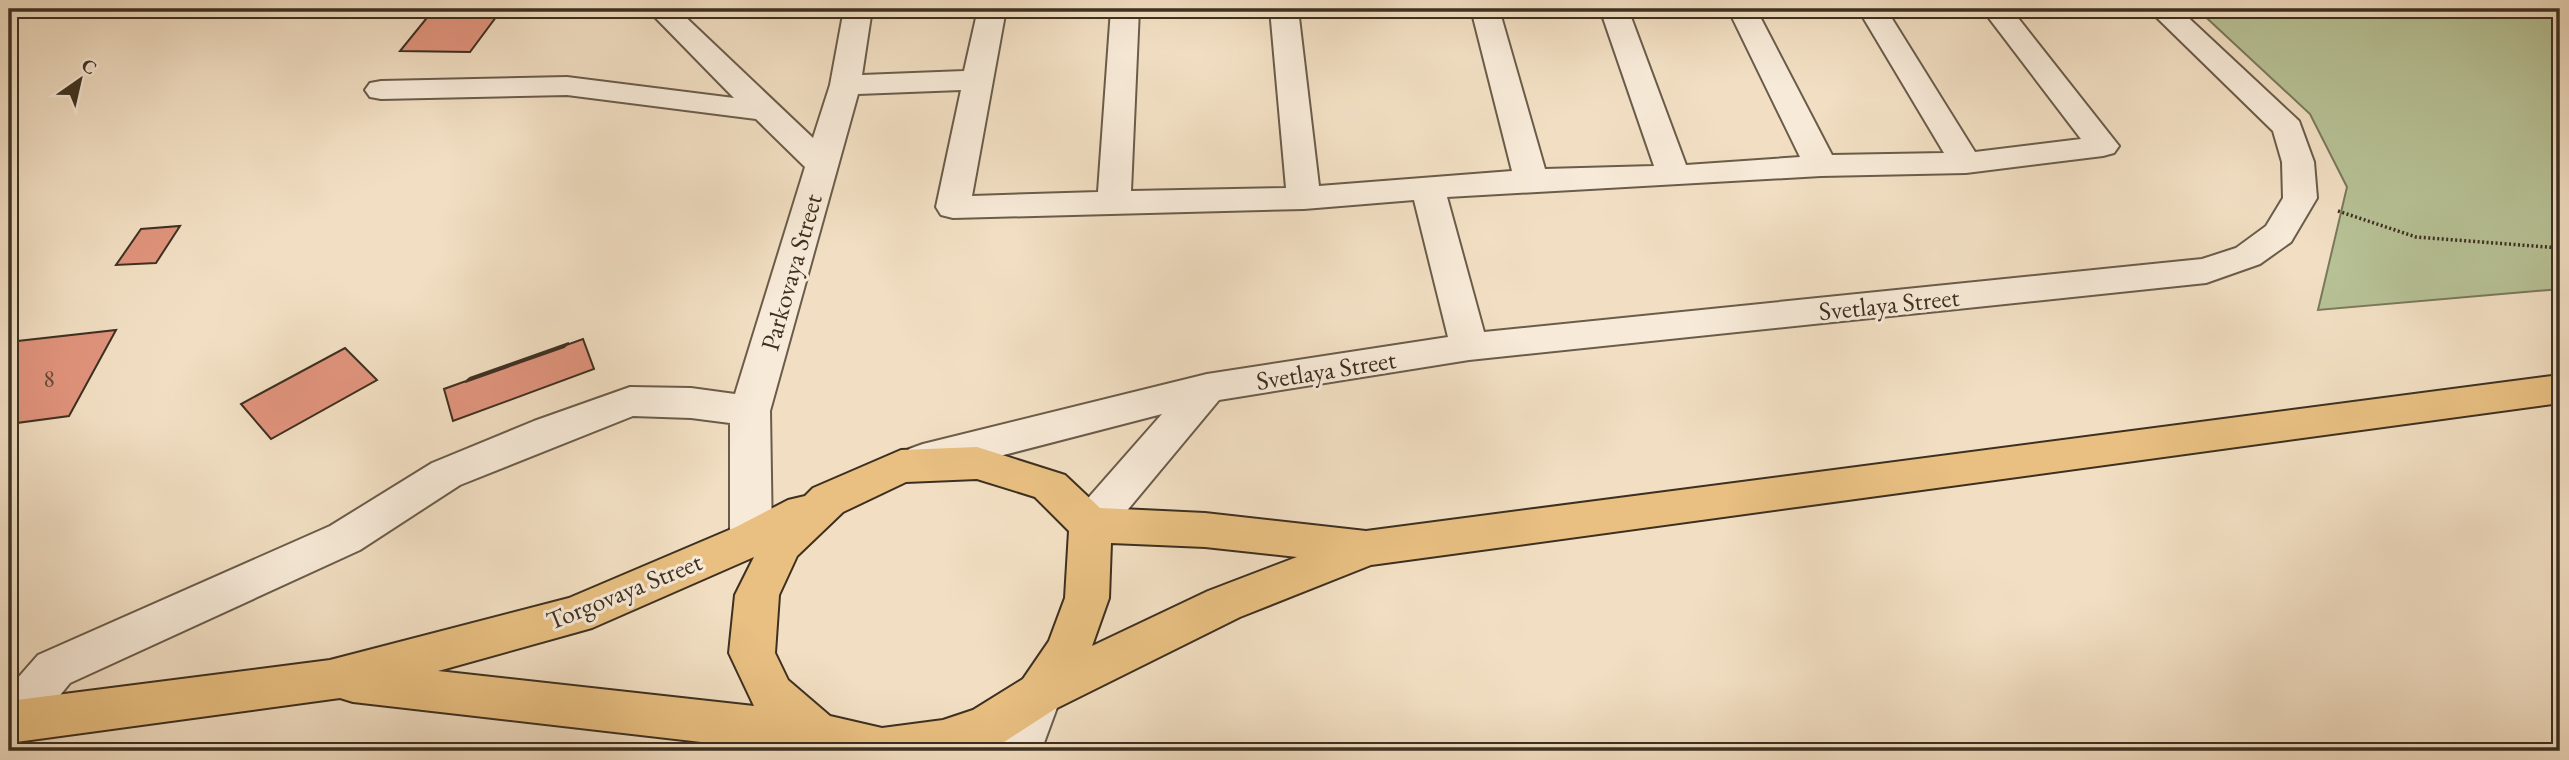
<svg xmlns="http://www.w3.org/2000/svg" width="2569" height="760" font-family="'EB Garamond',serif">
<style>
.green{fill:#b7c296;stroke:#7a795c;stroke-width:2}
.building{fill:#e1947d;stroke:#3d3021;stroke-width:2}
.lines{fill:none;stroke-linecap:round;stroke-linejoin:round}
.minor-casing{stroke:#6a5c4a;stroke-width:4}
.major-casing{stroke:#3d3021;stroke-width:4}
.path{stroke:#3d3021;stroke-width:3.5;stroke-dasharray:2 2.5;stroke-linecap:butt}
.minor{fill:#f7ead8;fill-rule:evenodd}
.major{fill:#e9c082;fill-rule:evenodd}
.labels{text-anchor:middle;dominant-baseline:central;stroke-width:6;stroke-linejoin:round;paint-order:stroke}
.number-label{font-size:23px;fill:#664938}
.street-label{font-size:26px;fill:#3d3021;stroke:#f7ead8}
</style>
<rect width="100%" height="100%" fill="#f2dfc3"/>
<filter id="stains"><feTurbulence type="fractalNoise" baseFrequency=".00286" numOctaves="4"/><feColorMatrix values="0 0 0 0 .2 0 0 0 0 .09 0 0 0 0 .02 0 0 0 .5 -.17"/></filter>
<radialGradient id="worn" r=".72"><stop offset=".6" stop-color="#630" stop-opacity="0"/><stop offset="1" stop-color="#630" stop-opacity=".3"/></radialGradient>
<path class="green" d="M2197,9H2560V289L2318,310L2347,187L2310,114Z"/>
<path class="building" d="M434,9H502L470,52L400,51Z
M180,226L156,263L116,265L141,229Z
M116,330L69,416L9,424V342Z
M583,339L594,369L453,421L444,389Z
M569,343L564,347L465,382L470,378Z
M345,348L377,380L271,439L241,404Z"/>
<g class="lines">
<g class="minor-casing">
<path id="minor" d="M647,9H677L813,138L830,85L844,9H872L862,75L964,71L978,9H1006L972,196L1098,192L1111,9H1139L1131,191L1286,188L1270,9H1298L1319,186L1512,171L1471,9H1499L1545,169L1654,166L1600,9H1628L1686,165L1800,157L1728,9H1756L1832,155L1944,153L1858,9H1886L1975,152L2081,139L1982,9H2011L2119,146L2114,153L2103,156L1966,173L1821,176L1447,197L1484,332L2202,259L2236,248L2266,226L2283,198L2282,162L2273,131L2148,9H2179L2299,121L2314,162L2317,198L2291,242L2260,264L2206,283L1469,360L1219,400L1105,537L1090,542L1075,537L1069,525L1075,513L1162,414L923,476L909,471L903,460L909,449L923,444L1207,374L1448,337L1414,200L1304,209L953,218L941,215L936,207L961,90L858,94L770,411L772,539L766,551L751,556L736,551L730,539V423L691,418L633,416L460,485L360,550L70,683L26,737L9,743V688L38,655L330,526L432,463L534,421L630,387L691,388L735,394L805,167L756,119L567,95L381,99L370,97L365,90L370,83L381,81L567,77L734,98Z
M1039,673L1055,679L1062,694L1041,751H993L1023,679Z"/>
</g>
<g class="major-casing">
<path id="major" d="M2560,375V403L1371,565L1240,617L1055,709L1004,742L979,751H780L353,702L340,698L9,743V701L330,660L569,598L736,527L788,500L805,496L813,488L901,450L977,447L1065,475L1100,508L1205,513L1366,531ZM977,479L1035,497L1069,531L1065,598L1049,641L1023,679L973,710L943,720L882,728L830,716L788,680L775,653L779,595L797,556L843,512L906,482ZM1111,543L1205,547L1297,557L1208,591L1092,646L1109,598ZM754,557L735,595L729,653L754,706L438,671L592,628Z"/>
</g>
<path class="path" d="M2338,211L2416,237L2560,248"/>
<use href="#minor" class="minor"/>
<use href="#major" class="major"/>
</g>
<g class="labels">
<g class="number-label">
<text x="49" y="379">8</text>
</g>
<g class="street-label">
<text transform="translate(791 272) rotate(-74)">Parkovaya Street</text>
<text transform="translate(1889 304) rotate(-6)">Svetlaya Street</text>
<text transform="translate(1326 370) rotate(-9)">Svetlaya Street</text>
<text transform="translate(624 591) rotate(-22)">Torgovaya Street</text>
</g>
</g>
<rect width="2569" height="760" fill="none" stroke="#f2dfc3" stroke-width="35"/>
<rect x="10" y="10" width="2548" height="739" fill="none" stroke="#3d3021" stroke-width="3.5"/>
<rect x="18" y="18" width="2534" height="725" fill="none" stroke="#3d3021" stroke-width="2"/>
<g transform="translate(80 80) rotate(34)" stroke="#f7ead8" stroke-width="5" paint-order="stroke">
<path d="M0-5L12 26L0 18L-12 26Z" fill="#3d3021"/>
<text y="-10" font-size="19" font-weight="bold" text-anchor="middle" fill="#3d3021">С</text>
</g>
<rect width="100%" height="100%" filter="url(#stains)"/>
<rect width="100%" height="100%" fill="url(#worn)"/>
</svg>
